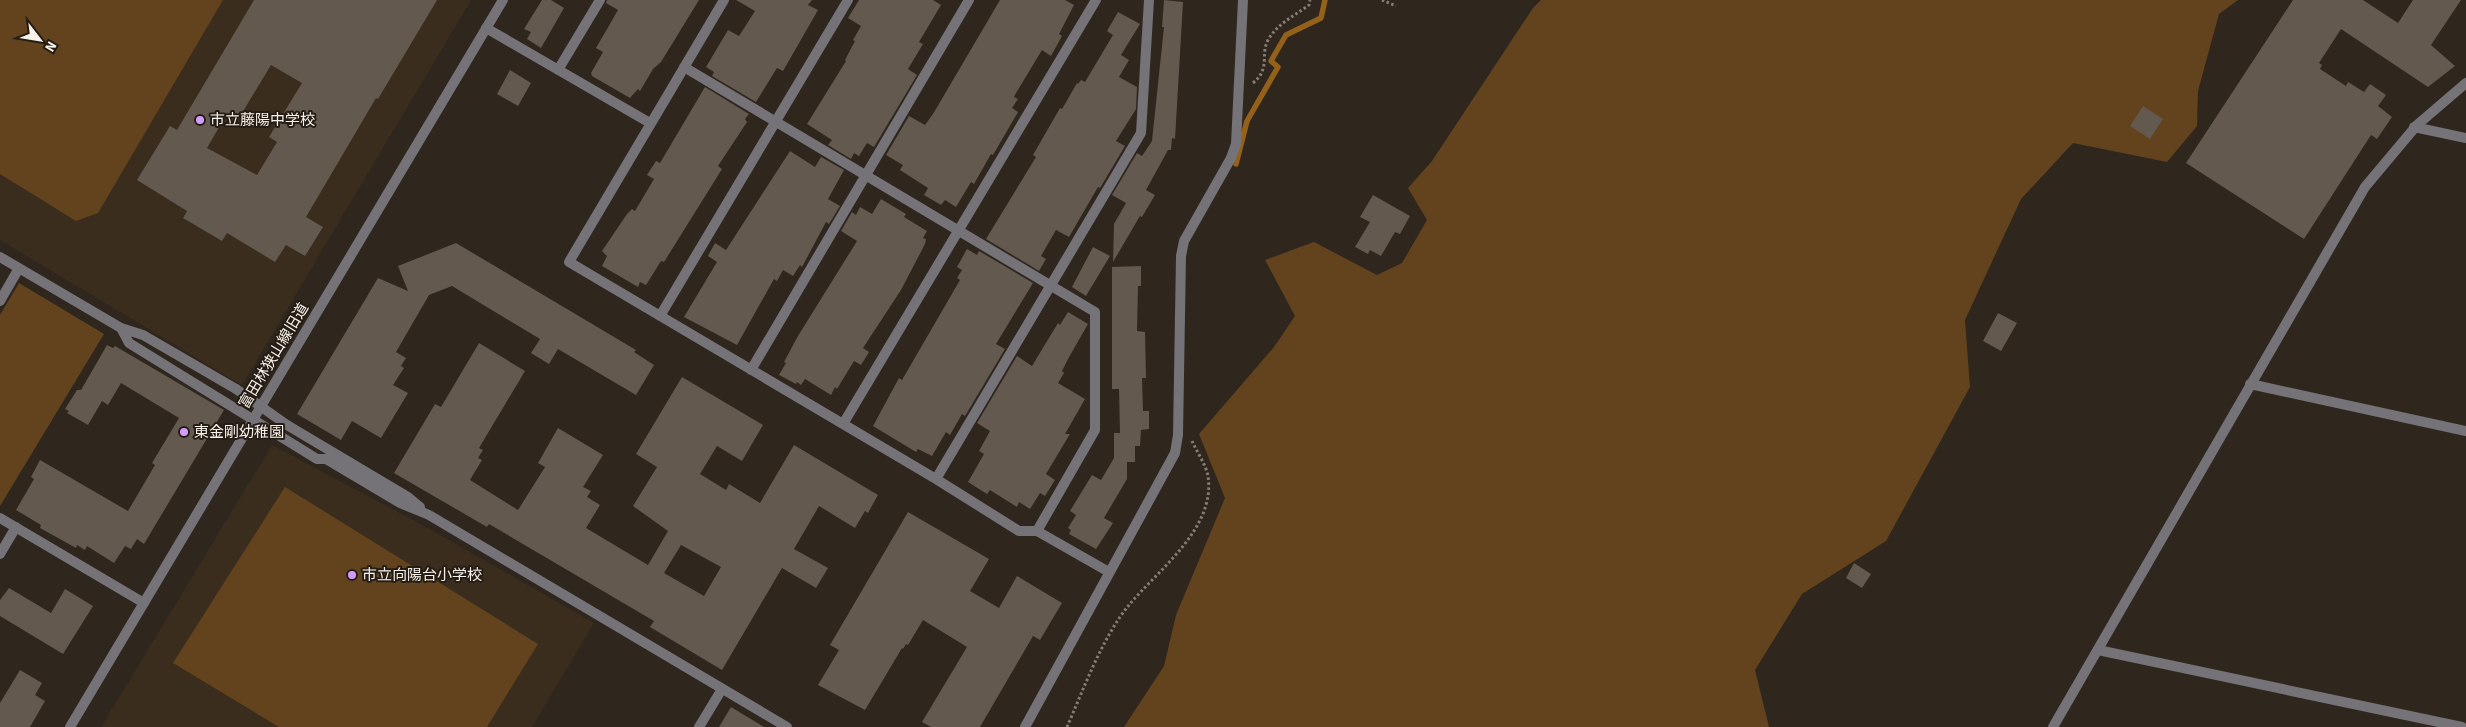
<svg xmlns="http://www.w3.org/2000/svg" width="2466" height="727" font-family="'Source Sans 3','Noto Sans JP',sans-serif">
<style>
.built{fill:#3a2d1e}
.green{fill:#62431d}
.lines{fill:none;stroke-linecap:round;stroke-linejoin:round}
.stream{stroke:#94611a;stroke-width:5.5}
.building{fill:#63594e;fill-rule:evenodd}
.path{stroke:#857d76;stroke-width:3;stroke-dasharray:2.5 2.5;stroke-linecap:butt}
.pedestrian{stroke:#757278;stroke-width:10}
.minor{stroke:#757278;stroke-width:10}
.tertiary{stroke:#757278;stroke-width:10}
.pedestrian-bridge{stroke:#757278;stroke-width:10}
.poi-dot{fill:#d29cfd;stroke:#251d14;stroke-width:2}
.labels{text-anchor:middle;dominant-baseline:central;stroke-width:4;stroke-linejoin:round;paint-order:stroke}
.poi-label{font-size:15px;fill:#f7f1eb;stroke:#251d14;text-anchor:start}
.street-label{font-size:15px;fill:#f7f1eb;stroke:#251d14}
</style>
<rect width="100%" height="100%" fill="#2f261d"/>
<path class="built" d="M0,0H471L242,385L0,240Z
M272,445L426,527L594,623L532,727H101Z"/>
<path class="green" d="M0,0H223L98,213L76,221L0,174Z
M1541,0H2238L2219,14L2198,91L2197,126L2167,162L2073,143L2021,199L1965,320L1970,387L1886,541L1802,594L1755,670L1769,727H1124L1164,666L1176,615L1225,498L1199,434L1274,347L1295,316L1265,260L1314,242L1377,275L1402,263L1427,220L1408,188L1432,161L1533,8Z
M19,283L104,334L0,506V315Z
M285,487L538,644L487,727H279L173,663Z"/>
<g class="lines">
<path class="stream" d="M1236,164L1247,121L1278,67L1271,61L1286,35L1321,18L1325,0"/>
</g>
<path class="building" d="M254,0H437L378,99L376,98L306,217L323,227L305,256L286,245L275,262L227,233L222,241L183,218L187,211L137,180L170,126L177,130ZM271,65L302,83L269,137L277,142L257,175L207,148L225,117L236,123Z
M542,0H551L564,8L541,48L527,39L531,32L524,29Z
M607,0H699L661,62L653,69L640,91L638,89L630,98L592,76L591,73L603,52L596,48L618,10L606,3Z
M736,0H812L808,5L818,10L783,71L777,68L756,102L712,76L714,72L706,67L728,30L739,36L755,11Z
M859,0H933L941,5L919,42L923,44L908,69L917,75L874,147L867,143L859,156L854,153L851,159L828,145L832,140L807,124L846,61L845,60L855,41L853,40L861,26L848,18Z
M1000,0H1065L1074,5L1059,34L1062,36L1051,56L1042,50L1016,93L1014,97L1018,99L1012,108L1018,112L993,155L991,154L974,184L971,182L956,207L945,200L941,205L924,195L928,188L900,170L903,165L886,155L909,116L925,125L933,114Z
M1164,0L1183,2L1175,139L1172,138L1171,150H1168L1146,190L1155,195L1142,217L1140,216L1113,262L1114,224L1126,203L1112,195L1137,153L1142,156L1152,141L1164,27H1162Z
M2293,0H2363L2398,23L2413,0H2461L2431,45L2455,66L2428,87L2341,29L2319,63L2322,65L2320,69L2346,86L2348,82L2364,92L2370,84L2386,95L2378,106L2392,117L2377,139L2371,135L2304,239L2186,163Z
M1118,12L1140,24L1121,55L1129,60L1119,77L1137,87L1136,109L1116,141L1125,146L1100,188L1098,187L1069,237L1056,230L1041,256L1046,259L1039,271L986,239L1036,157L1033,155L1060,108L1062,109L1077,83L1078,84L1081,80L1085,82L1113,35L1107,31Z
M510,70L531,83L518,106L497,94Z
M705,87L749,114L745,119L747,122L718,166L722,169L664,262L661,261L646,285L640,282L638,287L602,266L607,256L602,251L627,214L632,209L635,211L654,179L647,175L656,161L660,163Z
M2143,106L2163,119L2150,139L2130,126Z
M790,151L815,167L821,157L844,170L828,199L840,206L829,224L826,222L802,267L800,265L793,276L783,270L777,281L774,279L737,345L684,317L717,262L708,256L715,243L726,250Z
M1373,195L1410,216L1400,234L1395,232L1381,256L1370,250L1368,254L1355,247L1370,222L1360,217Z
M881,199L906,214L904,217L927,231L923,238L926,239L925,244L901,290L863,348L869,352L861,365L854,361L837,389L835,387L831,395L805,379L801,385L797,382L796,384L779,375L786,363L784,362L798,336L857,241L841,231L852,212L856,215L860,207L872,214Z
M456,243L636,350L634,352L654,365L636,395L558,349L549,364L531,353L540,339L452,286L429,295L396,352L406,358L401,366L404,368L393,385L408,393L381,438L352,421L341,440L297,414L378,278L408,291L398,266Z
M1093,247L1110,256L1086,296L1072,287Z
M967,249L977,255L979,251L1033,283L996,344L1005,349L965,416L962,414L950,435L946,432L932,456L918,449L916,452L873,426L899,378L902,380L960,280L957,278L962,270L957,267Z
M1141,266V286H1138L1137,331L1145,332L1146,378H1142L1143,411H1149V429L1141,430L1140,446H1135V462H1127V479L1104,518L1113,523L1096,549L1069,534L1071,530L1068,528L1076,515L1070,511L1092,475L1101,480L1114,458V433H1120L1119,389H1112V267Z
M1068,312L1088,324L1068,359L1062,371L1064,373L1058,383L1085,399L1065,434H1070L1046,474L1055,480L1045,496L1040,493L1030,509L1019,502L1017,507L990,490L987,494L968,482L984,454L979,451L990,431L977,423L1017,356L1032,366L1058,323L1060,325Z
M1998,313L2017,323L2001,351L1983,341Z
M479,343L525,371L479,448L483,450L478,458L482,460L470,480L518,510L545,467L538,463L558,428L603,455L583,487L591,491L587,497L600,505L586,528L648,565L668,531L633,506L657,467L636,454L682,377L763,425L742,461L717,446L700,474L726,490L729,484L760,503L794,445L878,495L868,513L865,511L855,528L819,506L794,549L828,568L816,588L782,568L722,670L650,627L654,621L489,524L487,527L394,473L435,404L441,407ZM681,545L721,567L704,596L664,573Z
M107,345L113,348L115,346L224,410L144,544L137,539L131,549L125,546L114,563L87,546L85,550L77,545L76,548L40,528L41,525L16,510L34,479L31,477L40,460L128,511L155,465L152,463L179,418L121,383L108,405L102,401L88,425L67,413L69,411L65,409L77,390H81Z
M908,512L989,559L970,591L999,608L1017,576L1062,603L1040,640L1033,636L980,727H931L922,722L967,647L923,620L908,645L906,644L903,649L902,648L865,710L818,685L839,650L830,645Z
M1854,563L1871,574L1862,588L1846,578Z
M9,588L51,613L65,589L93,606L63,654L0,616V600Z
M20,670L42,683L35,695L45,701L30,727H0V703Z
M731,707L764,727H719Z"/>
<g class="lines">
<path class="path" d="M1382,0L1396,6
M1253,83C1271,68 1260,55 1268,40C1277,24 1294,16 1309,5L1310,0
M1067,727C1084,688 1102,638 1129,605C1159,569 1216,528 1208,476C1206,465 1197,452 1192,441"/>
<path class="pedestrian" d="M0,257L121,328L143,335L236,389
M0,301L19,268
M121,328L129,343L317,459H326L400,503L429,515L787,727
M287,425L408,497L420,507
M699,727L722,689"/>
<path class="minor" d="M724,0L569,262L936,479L1019,531H1037L1109,572
M486,28L650,123
M684,67L1095,312V430L1037,531
M558,70L600,0
M660,316L848,0
M751,370L969,0
M843,424L1096,0
M936,479L1141,133L1149,0
M0,518L144,603
M0,554L16,527"/>
<path class="tertiary" d="M2414,127L2466,138
M2250,384L2466,431
M2098,650L2462,727
M70,727L503,0
M1025,727L1175,453L1178,435L1181,256L1184,241L1231,158L1236,144L1243,0
M2053,727L2365,187L2417,125L2466,83"/>
<path class="pedestrian-bridge" d="M236,389L287,425"/>
</g>
<g class="poi-dot">
<circle cx="200" cy="120" r="5"/>
<circle cx="184" cy="432" r="5"/>
<circle cx="352" cy="575" r="5"/>
</g>
<g class="labels">
<g class="poi-label">
<text x="210" y="120">市立藤陽中学校</text>
<text x="194" y="432">東金剛幼稚園</text>
<text x="362" y="575">市立向陽台小学校</text>
</g>
<g class="street-label">
<text transform="translate(274 356) rotate(-59)">富田林狭山線旧道</text>
</g>
</g>
<g transform="translate(40 40) rotate(121)" stroke="#251d14" stroke-width="4" paint-order="stroke">
<path d="M0-4L9 19L0 12L-9 19Z" fill="#f7f1eb"/>
<text y="-8" font-size="14" font-weight="bold" text-anchor="middle" fill="#f7f1eb">N</text>
</g>
</svg>
